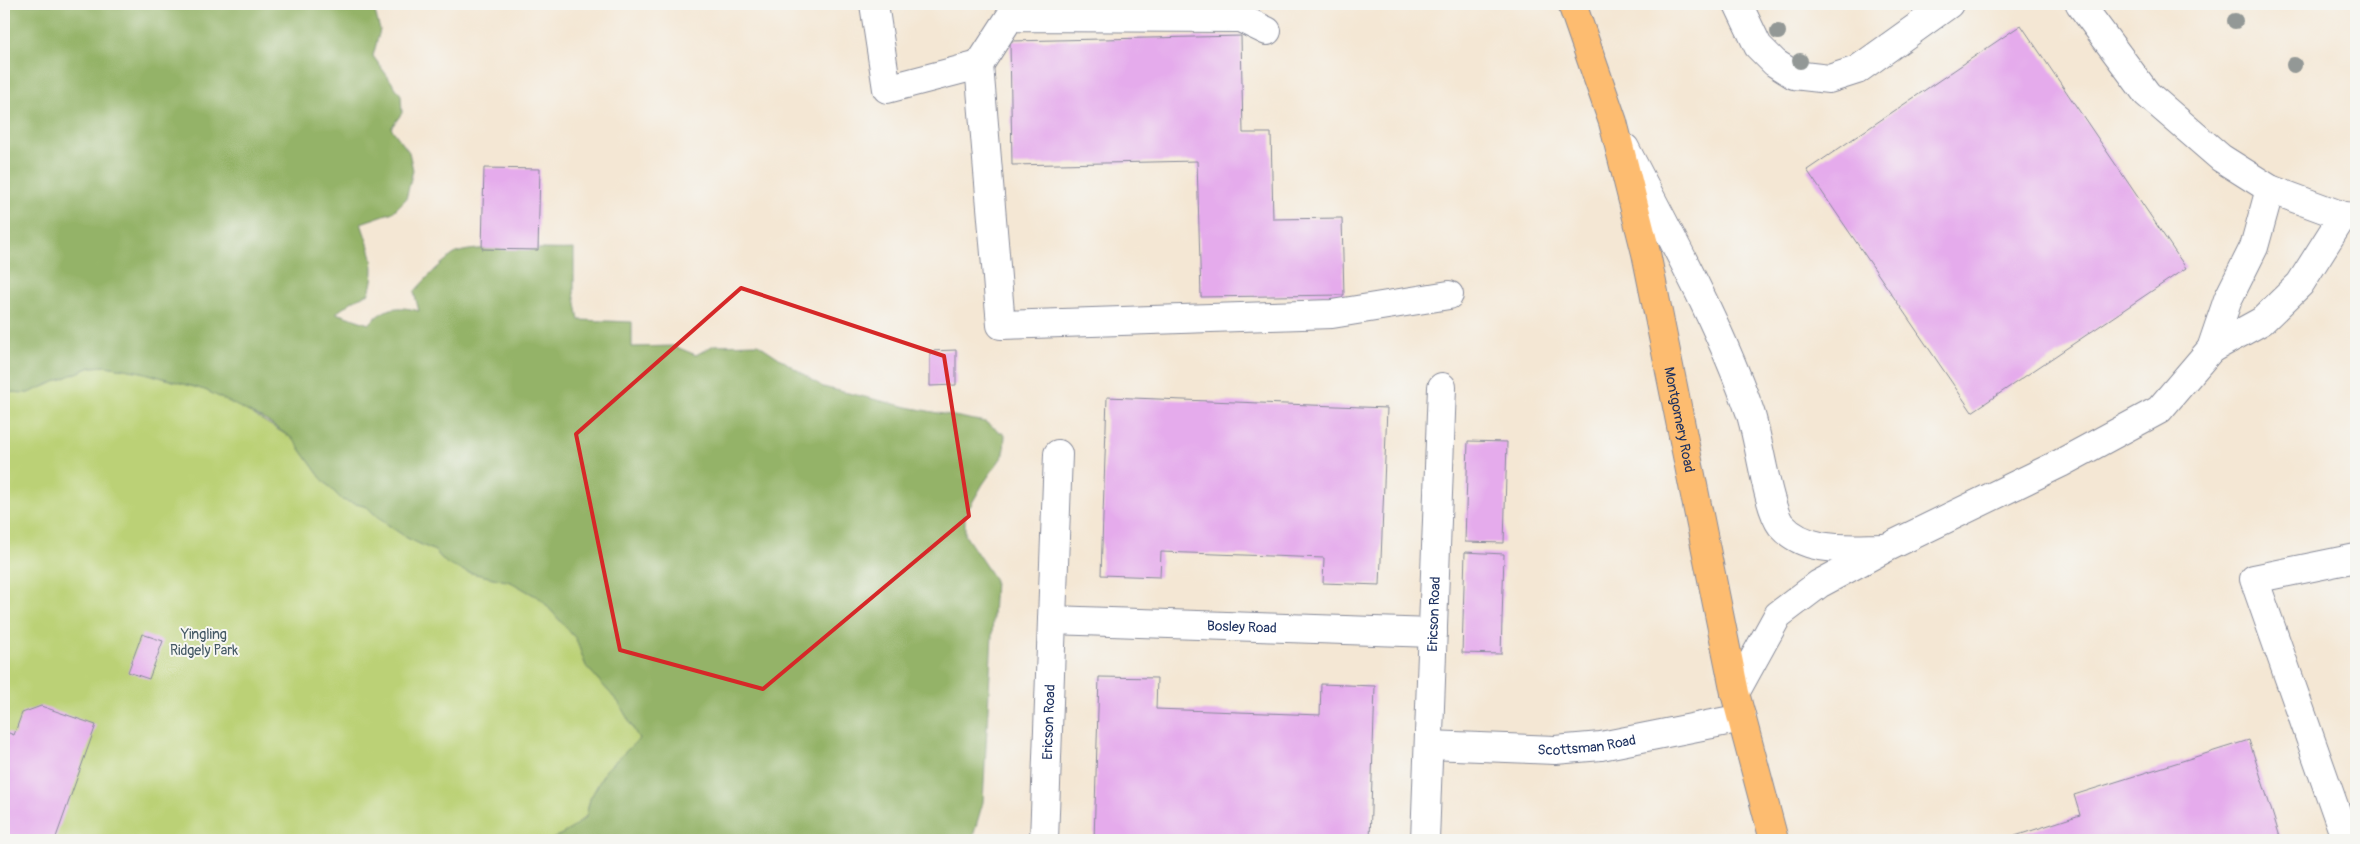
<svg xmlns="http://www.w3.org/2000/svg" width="2360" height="844" font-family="Pangolin,sans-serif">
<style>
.green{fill:#bbd176;stroke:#6b806a}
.forest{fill:#94b367;stroke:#587162}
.building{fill:#e5abec}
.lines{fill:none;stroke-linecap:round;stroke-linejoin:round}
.minor-casing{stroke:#888b99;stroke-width:30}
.major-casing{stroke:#888b99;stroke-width:30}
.minor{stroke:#fff;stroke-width:28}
.major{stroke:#fdbc70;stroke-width:28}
.tree{fill:#939896}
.marked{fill:none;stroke:#d62828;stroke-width:4;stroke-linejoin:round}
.labels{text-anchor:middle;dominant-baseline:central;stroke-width:4;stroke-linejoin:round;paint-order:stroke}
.street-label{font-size:14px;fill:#1b2f5e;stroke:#f6f6f2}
.park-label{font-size:14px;fill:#435864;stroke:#f6f6f2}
</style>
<rect width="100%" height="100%" fill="#f6f6f2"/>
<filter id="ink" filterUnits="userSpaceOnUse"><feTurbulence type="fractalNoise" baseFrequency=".02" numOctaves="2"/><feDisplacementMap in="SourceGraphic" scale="10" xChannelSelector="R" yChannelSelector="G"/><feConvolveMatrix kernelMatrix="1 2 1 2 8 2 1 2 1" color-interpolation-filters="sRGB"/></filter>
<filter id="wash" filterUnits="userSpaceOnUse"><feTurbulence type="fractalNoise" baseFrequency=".0096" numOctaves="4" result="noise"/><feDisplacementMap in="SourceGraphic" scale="20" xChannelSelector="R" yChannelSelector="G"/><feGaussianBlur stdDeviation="1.12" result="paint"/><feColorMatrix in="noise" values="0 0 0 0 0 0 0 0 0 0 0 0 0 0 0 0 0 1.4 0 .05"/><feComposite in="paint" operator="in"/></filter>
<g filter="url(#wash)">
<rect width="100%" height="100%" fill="#f4e7d4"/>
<path class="green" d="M106,366L142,372L205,390L234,403L293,439L321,478L342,500L367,507L381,520L407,538L435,551L447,564L467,572L511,582L541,599L576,639L586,666L619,703L639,739L606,770L590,799L586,816L571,829L551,840H4V400L7,392L28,393L91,367Z"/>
<path class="forest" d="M4,4H373L380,30L373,56L401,95L402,113L391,128L409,152L413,170L406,199L393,212L361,223C370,251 378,264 369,293L354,300L336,313L369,324C385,307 397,305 419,311L414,292C426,279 438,265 453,255C469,243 549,251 574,249V292L579,320L632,322V347L674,346L696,355L714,345L758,344L823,387L907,407L985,422L1005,435L1004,454L983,484L965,515V535L995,580L983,802L972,840H551L571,829L586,817L590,799L606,770L639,739L619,703L586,666L576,639L541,599L511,582L467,572L447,564L435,551L407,538L381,520L367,507L342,500L321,478L293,439L265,420L205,390L142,372L106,366L91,367L28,393L7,392L4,386Z"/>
<g id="blocks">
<path class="building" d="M2021,25L2186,268L1972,412L1807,170Z
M1241,36L1243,133H1271L1273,219L1342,218L1344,295L1201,297L1197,161L1012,165L1010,41Z
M484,168L540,169L538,250L482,249Z
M956,350V385L930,386V351Z
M1107,397L1387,408L1380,585L1323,583L1324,558L1161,552L1160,577L1101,575Z
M1468,441L1507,442L1504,543L1465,542Z
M1465,552L1504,554L1501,654L1462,653Z
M142,634L163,641L149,679L128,672Z
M1099,677L1157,678L1156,709L1320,715L1321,684L1375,686L1370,840H1094Z
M41,706L96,725L55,840H4V731L14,735L22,713Z
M2249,740L2281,840H2016L2015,836L2080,815L2074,795Z"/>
</g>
</g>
<g filter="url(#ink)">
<use href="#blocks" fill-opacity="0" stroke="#888b99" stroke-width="1"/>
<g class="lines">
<g class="minor-casing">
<g id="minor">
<path d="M874,4L887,89L979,65L1001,325L1332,314L1449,295"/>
<path d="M1738,4L1758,46L1775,63L1794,75L1829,79L1857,70L1949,4"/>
<path d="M2080,4L2147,94L2221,158L2270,189L2343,216L2356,217"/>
<path d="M979,65L1010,17L1240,18L1267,31"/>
<path d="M1625,148C1669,234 1718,320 1750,412C1759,437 1767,507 1781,525C1806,554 1850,548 1884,548"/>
<path d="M2211,349L2262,321L2300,284L2343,216"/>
<path id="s1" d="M1052,620L1433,633"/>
<path d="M1735,693L1778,615L1819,584L1886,548L2061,463L2159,410L2211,349L2228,299L2254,247L2270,189"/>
<path id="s2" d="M1429,745L1555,750L1601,746L1742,718"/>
<path id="s3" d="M1044,840L1058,454"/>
<path id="s4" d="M1425,840L1442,387"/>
<path d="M2346,840L2254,579L2356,558"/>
</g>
</g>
<g class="major-casing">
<g id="major">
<path id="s5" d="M1572,4L1613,122L1646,253L1735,693L1774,840"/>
</g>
</g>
<use href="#minor" class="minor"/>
<use href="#major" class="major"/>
</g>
<g class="tree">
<circle cx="2235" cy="21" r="8"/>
<circle cx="1778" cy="32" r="8"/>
<circle cx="1800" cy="61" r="8"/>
<circle cx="2294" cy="65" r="8"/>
</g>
</g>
<path class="marked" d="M741,288L944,356L969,516L763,689L620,650L576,434Z"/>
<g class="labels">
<g class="street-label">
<text stroke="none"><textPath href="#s5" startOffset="430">Montgomery Road</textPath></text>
<text stroke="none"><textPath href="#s4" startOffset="226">Ericson Road</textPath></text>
<text stroke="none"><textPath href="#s1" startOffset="190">Bosley Road</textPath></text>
<text stroke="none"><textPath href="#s3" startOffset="118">Ericson Road</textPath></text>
<text stroke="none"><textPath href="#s2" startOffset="158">Scottsman Road</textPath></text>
</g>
<g class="park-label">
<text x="204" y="634">Yingling<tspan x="204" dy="16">Ridgely Park</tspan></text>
</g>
</g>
<rect width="2360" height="844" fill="none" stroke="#f6f6f2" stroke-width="20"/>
</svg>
